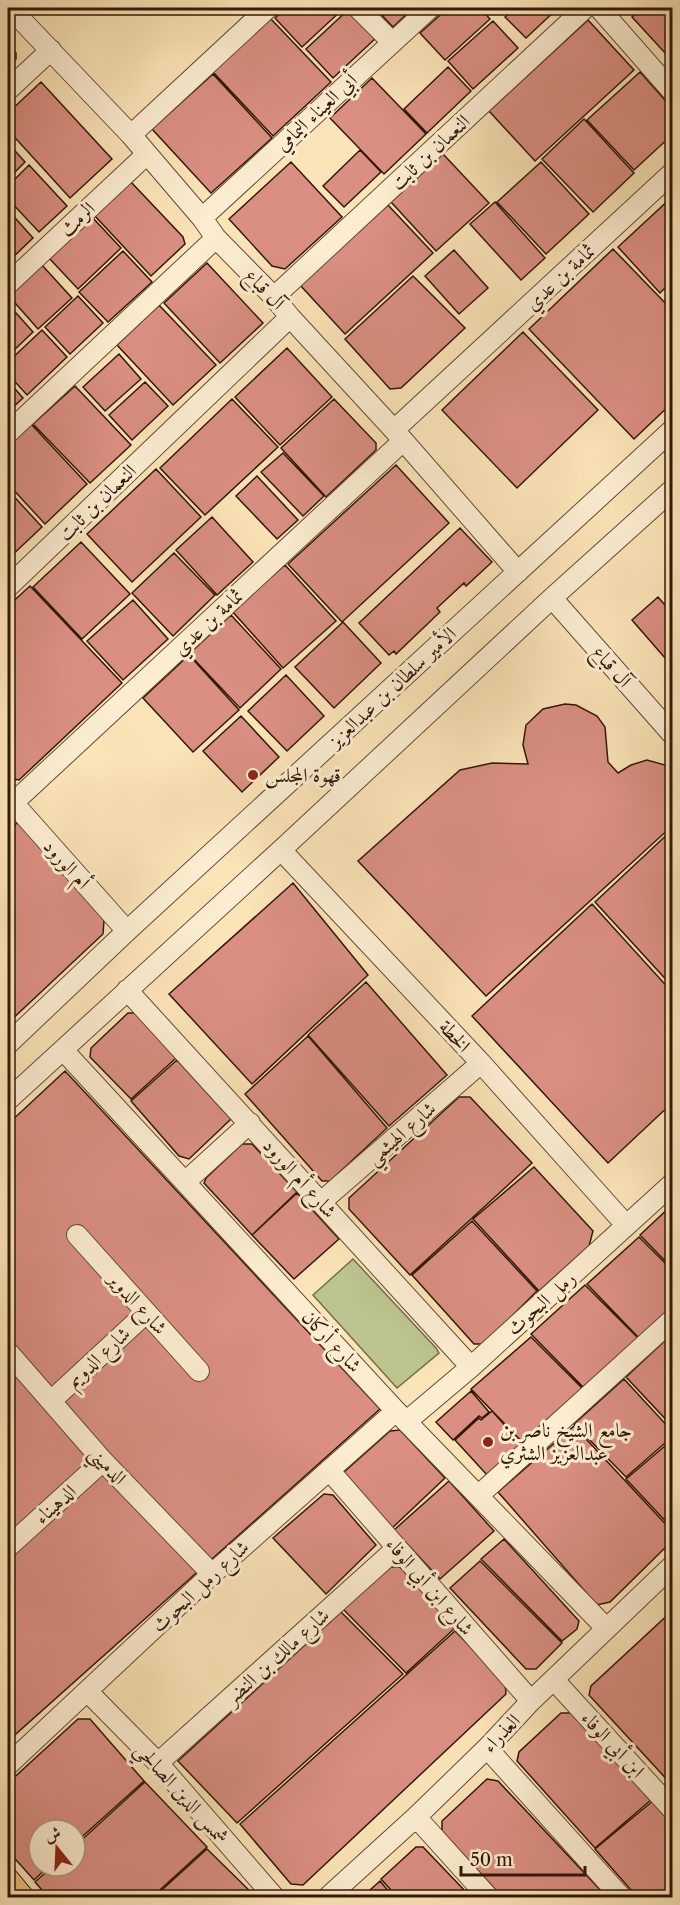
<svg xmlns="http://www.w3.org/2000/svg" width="680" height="1905" font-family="'Libre Caslon Text',Amiri,serif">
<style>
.green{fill:#bcc590;stroke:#776e4d;stroke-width:1.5}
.building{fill:#da8f82;stroke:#32180a;stroke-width:1.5}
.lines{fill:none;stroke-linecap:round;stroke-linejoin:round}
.minor-casing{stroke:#644b36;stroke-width:22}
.major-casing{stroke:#32180a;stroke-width:26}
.minor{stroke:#fcedd1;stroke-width:20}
.major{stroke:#eec27c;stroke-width:24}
.poi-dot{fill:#8f2418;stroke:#fcedd1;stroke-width:2}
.labels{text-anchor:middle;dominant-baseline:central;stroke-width:6;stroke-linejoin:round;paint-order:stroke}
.street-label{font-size:20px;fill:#32180a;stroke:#fcedd1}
.poi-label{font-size:20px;fill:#32180a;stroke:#fcedd1;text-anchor:start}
</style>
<rect width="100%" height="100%" fill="#fbe4b8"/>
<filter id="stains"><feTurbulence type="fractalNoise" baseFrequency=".00333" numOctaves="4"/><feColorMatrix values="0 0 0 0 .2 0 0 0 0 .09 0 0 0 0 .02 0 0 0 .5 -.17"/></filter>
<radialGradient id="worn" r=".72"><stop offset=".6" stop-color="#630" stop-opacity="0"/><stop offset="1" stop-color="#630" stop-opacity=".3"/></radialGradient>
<path class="green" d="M353,1259L436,1348L439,1353L397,1388L313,1295Z"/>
<path class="building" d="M286,8H344L302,47L275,18Z
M350,8L377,37L333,78L306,49Z
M375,8H413L393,27Z
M448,8H480L490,19L445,60L420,33Z
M516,8H558L526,38L505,17Z
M642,8H664L672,17V48L666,54L632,17Z
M270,18L331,82L273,136L213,72Z
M588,20L634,70L535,161L489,111Z
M493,21L518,48L473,89L448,61Z
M8,44L16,53V59L8,67Z
M448,67L471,91L427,133L404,109Z
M640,72L672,108V135L634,170L587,120Z
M213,74L272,138L211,193L152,129Z
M372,78L426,134L384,174L330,118Z
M41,82L112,159L70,198L8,130V113Z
M584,119L634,173L593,212L542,159Z
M8,143L25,162L8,179Z
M360,150L381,172L344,207L323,186Z
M443,154L489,203L436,251L391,202Z
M291,162L342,217L285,269L272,266L229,219Z
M541,162L589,214L546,254L497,202Z
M29,165L67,206L39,232L8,199V186Z
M130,181L183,237L185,244L151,276L94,215Z
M672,197V281L660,293L618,247Z
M495,202L545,258L521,280L470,224Z
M388,205L433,253L345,334L300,285Z
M8,210L33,238L8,262Z
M92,217L121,248L78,289L49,258Z
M613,249L672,310V403L634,439L529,329Z
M454,250L488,288L459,314L425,276Z
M123,251L152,282L108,322L79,292Z
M207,263L263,323L220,363L164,303Z
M41,264L72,298L38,329L8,295Z
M413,276L465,328L401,388L390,389L345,339Z
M78,296L103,323L70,354L45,327Z
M8,304L33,332L8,356Z
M159,305L216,365L173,405L117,345Z
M42,330L67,357L27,395L8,374V362Z
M523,332L598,410L517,488L442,410Z
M287,348L332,397L280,445L235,397Z
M119,354L141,379L105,411L83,387Z
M8,381L23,398L8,412Z
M145,382L168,406L132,440L109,415Z
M75,386L131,445L90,483L33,424Z
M232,399L278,447L205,515L160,468Z
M334,399L376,443V450L326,497L281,448Z
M31,424L87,484L45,524L8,484V446Z
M283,453L324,496L303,516L261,472Z
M396,465L449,523L342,622L288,564Z
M156,469L201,517L132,582L87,534Z
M257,476L298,520L277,539L236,496Z
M8,490L42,527L8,559Z
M212,517L253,562L217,595L176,550Z
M460,528L492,562L466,586L464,583L437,608L440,612L396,654L394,651L389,655L359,623Z
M81,542L130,594L82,639L33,587Z
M174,553L215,595L173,636L132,593Z
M285,565L336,621L283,668L232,611Z
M30,586L122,683L19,780L8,778V606Z
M658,597L672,613V666L632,620Z
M133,600L168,639L123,680L87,641Z
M231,615L281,669L240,708L189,654Z
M343,622L381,663L334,708L295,667Z
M189,655L239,710L193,752L143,698Z
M286,675L324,716L287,751L248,711Z
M565,704L576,705L597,716L605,727L608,762L618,773L631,765L647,760L672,767V826L486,996L358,861L460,770L492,763L528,764L523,745L526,725L543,709Z
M241,716L279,757L242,792L203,751Z
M18,822L104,920L103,934L8,1023V832Z
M672,830V986L595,902Z
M293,883L368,975L252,1084L169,994Z
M592,904L672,992V1103L608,1163L472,1016Z
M366,982L447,1075L389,1126L308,1035Z
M128,1013H136L176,1058L131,1099L90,1057L91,1048Z
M308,1036L387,1128L330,1181H322L245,1094Z
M177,1060L231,1119L189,1159L179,1156L131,1101Z
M65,1071L380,1409L8,1741V1124Z
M459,1097H470L532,1163L410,1275L349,1209V1198Z
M242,1144H252L297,1192L252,1235L204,1183L206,1178Z
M534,1167L593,1231L589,1246L539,1291L473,1219Z
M297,1193L339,1239L294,1279L252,1235Z
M672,1205V1268L640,1235Z
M472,1221L537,1291L484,1344H474L412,1275Z
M639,1237L672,1270V1310L640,1339L587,1284Z
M585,1285L639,1339L585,1389L531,1334Z
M672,1334V1426L626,1377Z
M531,1337L585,1391L525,1445L471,1389Z
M624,1379L672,1431V1437L626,1477L574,1424Z
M471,1391L489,1412L482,1418L479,1416L453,1440L436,1422Z
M492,1411L522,1444L488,1476L455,1440L479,1418L481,1420Z
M574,1426L672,1531V1541L610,1602L597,1605L498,1492Z
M400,1430L445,1478L389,1531L344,1482V1472L390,1431Z
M672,1440V1528L626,1479Z
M449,1481L494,1531L440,1579L394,1530Z
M324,1494L333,1495L376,1545L326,1594L273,1538Z
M504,1539L579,1621L577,1629L562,1641L481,1559Z
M480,1561L562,1643L536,1669H526L450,1588Z
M386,1567H400L455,1628L406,1673L342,1608Z
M672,1611V1785L589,1695L591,1686Z
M341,1612L403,1674L237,1823L178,1761Z
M455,1631L505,1682L506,1694L303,1885L291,1884L240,1824Z
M561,1713H572L652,1799L595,1848L517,1761L519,1752Z
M78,1719H90L144,1781L75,1843V1830H39V1866H49L34,1880L8,1851V1783Z
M487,1779L498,1781L605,1895L601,1898H503L442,1831V1821Z
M145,1782L207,1847L151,1898H49L35,1882L53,1866H75V1846Z
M654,1800L672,1821V1898H638L595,1849Z
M416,1847H423L467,1893L462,1898H398L381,1879Z
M207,1849L257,1898H153Z
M380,1881L394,1898H361Z"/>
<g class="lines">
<g class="minor-casing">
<path id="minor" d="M10,8L131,135L202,218L216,238L274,297L290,317L394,430L518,572
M358,8L392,42
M599,8L672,91
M8,90L51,50
M131,135L268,8
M202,218L430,8
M8,284L147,154
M274,297L585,8
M394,430L672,173
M8,433L216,238
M8,587L290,317
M552,598L672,734
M8,797L127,931
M13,803L403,441
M281,850L481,1063L626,1225
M127,990L471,1367
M8,1044L127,931L672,430
M63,1050L396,1411L606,1628
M8,1100L281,850L552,598L672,490
M185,1182L250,1123
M321,1202L481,1063
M77,1235L199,1371
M8,1352L103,1461L212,1574
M51,1401L146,1313
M407,1421L471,1367L672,1184
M329,1470L531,1701
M479,1495L672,1320
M8,1547L103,1461
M554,1680L672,1809
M87,1691L158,1763L275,1898
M487,1748L622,1898
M158,1763L397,1548
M8,1765L212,1574L396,1411
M416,1817L489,1898
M327,1898L416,1817L487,1748L531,1701L672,1566"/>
</g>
<g class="major-casing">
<path id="major" d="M8,1881L22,1898"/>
</g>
<use href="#minor" class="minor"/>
<use href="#major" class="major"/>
</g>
<g class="poi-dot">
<circle cx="253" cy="775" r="6"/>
<circle cx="488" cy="1442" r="6"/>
</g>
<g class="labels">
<g class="street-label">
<text transform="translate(316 112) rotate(-43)">أبي العيناء اليمامي</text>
<text transform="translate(430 152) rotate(-43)">النعمان بن ثابت</text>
<text transform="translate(77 219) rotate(-43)">الرمث</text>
<text transform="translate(560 277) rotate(-43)">ثمامة بن عدي</text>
<text transform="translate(265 289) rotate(47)">آل قباع</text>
<text transform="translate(97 502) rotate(-44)">النعمان بن ثابت</text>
<text transform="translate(208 622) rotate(-43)">ثمامة بن عدي</text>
<text transform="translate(612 666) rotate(49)">آل قباع</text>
<text transform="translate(392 687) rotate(-43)">الأمير سلطان بن عبدالعزيز</text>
<text transform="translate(67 864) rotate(48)">أم الورود</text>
<text transform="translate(455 1036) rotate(47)">الخطة</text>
<text transform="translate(401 1133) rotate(-41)">شارع الهيثمي</text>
<text transform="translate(300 1178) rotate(48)">شارع أم الورود</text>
<text transform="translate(138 1303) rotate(48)">شارع الدوير</text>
<text transform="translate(541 1303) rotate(-42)">رمل البحوث</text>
<text transform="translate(332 1341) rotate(47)">شارع أركان</text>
<text transform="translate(98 1357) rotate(-43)">شارع الدويم</text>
<text transform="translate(108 1465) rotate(47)">الدميني</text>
<text transform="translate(55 1504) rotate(-42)">الدهيناء</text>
<text transform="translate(200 1586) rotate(-43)">شارع رمل البحوث</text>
<text transform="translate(430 1586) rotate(49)">شارع ابن أبي الوفاء</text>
<text transform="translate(277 1656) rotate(-42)">شارع مالك بن النضر</text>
<text transform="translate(501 1733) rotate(-46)">العذراء</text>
<text transform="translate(613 1744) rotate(47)">ابن أبي الوفاء</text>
<text transform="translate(182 1793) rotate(48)">شمس الدين الصالحي</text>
</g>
<g class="poi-label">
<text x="265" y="775">قهوة المجلس</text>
<text x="500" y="1430">جامع الشيخ ناصر بن<tspan x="500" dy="23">عبدالعزيز الشثري</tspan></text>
</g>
</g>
<rect width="680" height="1905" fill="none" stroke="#fbe4b8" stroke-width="30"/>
<rect x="9" y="9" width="662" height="1887" fill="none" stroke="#32180a" stroke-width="3"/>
<rect x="15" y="15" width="650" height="1875" fill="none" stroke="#32180a" stroke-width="1.5"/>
<g transform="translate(57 1848) rotate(342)"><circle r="28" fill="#fcedd1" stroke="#ab9881" stroke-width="1.5"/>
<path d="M0-4.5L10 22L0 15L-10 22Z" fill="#8f2418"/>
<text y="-9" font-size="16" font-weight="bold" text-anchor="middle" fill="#32180a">ش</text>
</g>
<path d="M461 1866v9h124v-9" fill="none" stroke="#32180a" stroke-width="3"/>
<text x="470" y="1866" font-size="18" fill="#32180a" stroke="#fcedd1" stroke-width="4.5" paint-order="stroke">50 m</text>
<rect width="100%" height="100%" filter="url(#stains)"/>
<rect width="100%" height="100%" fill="url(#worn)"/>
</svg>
